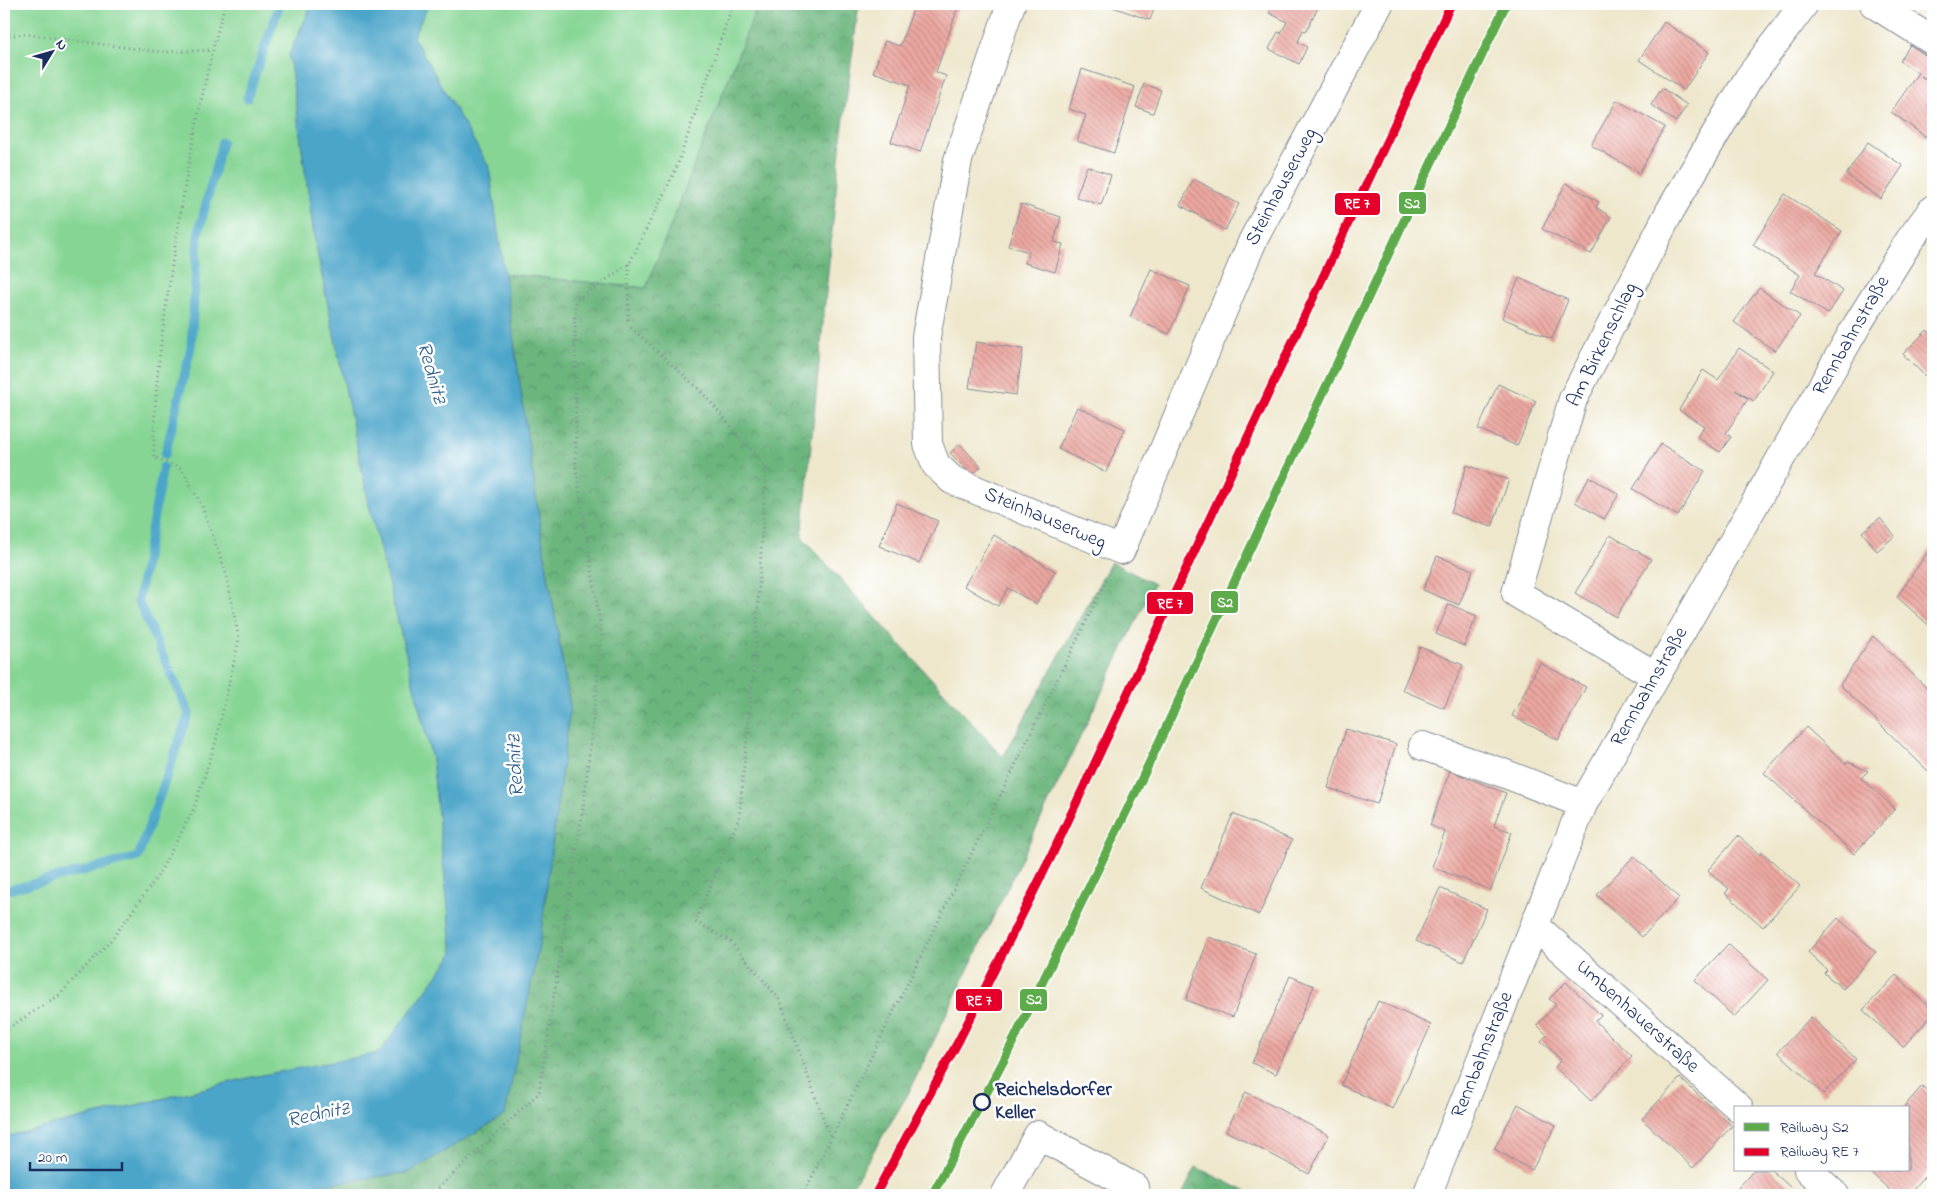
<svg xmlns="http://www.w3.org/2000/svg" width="1937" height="1199" font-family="'Indie Flower',sans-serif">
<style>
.grass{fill:#86d594;stroke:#508279}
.forest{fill:url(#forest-crowns);stroke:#44726e}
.water{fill:#4ca5c9;stroke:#346a94}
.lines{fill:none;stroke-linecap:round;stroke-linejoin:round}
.stream{stroke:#4ca5c9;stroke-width:9}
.building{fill:url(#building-back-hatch)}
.minor-casing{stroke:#848b95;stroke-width:30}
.path{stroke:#848b95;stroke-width:3;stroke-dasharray:1 4;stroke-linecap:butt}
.minor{stroke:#fff;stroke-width:28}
.rail-1-casing{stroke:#fff;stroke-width:12}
.rail-2-casing{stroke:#fff;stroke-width:12}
.rail-1{stroke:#5eab4b;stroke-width:9}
.rail-2{stroke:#e4002b;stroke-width:9}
.stop-dot{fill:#fff;stroke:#1b2f5e;stroke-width:2.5}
.labels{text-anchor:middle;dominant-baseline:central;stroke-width:5;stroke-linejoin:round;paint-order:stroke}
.street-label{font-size:20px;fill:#1b2f5e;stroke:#fff}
.stop-label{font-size:20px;font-weight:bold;fill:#1b2f5e;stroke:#fff;text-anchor:start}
.water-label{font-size:21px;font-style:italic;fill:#2f5e89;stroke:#fff}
.line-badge{stroke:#fff;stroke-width:2}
.badge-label{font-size:14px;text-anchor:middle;font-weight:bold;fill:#fff}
</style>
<defs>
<pattern id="forest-crowns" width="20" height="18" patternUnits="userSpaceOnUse" patternTransform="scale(1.25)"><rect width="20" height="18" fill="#6cb67e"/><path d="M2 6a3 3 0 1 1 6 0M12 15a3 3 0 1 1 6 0" fill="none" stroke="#58946a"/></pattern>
<pattern id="building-back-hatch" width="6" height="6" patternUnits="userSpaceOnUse" patternTransform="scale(1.25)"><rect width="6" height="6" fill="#eda8a1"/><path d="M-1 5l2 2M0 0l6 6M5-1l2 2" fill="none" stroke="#bf8986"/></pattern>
</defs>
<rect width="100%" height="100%" fill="#fff"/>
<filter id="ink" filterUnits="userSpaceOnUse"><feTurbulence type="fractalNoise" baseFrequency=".02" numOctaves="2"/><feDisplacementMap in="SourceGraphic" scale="10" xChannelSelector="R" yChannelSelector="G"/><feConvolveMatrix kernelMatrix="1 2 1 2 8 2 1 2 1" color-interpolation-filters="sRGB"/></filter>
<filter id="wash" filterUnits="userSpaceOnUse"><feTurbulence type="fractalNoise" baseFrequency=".0096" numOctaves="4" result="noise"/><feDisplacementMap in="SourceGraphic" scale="20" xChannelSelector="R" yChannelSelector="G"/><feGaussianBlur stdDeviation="1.12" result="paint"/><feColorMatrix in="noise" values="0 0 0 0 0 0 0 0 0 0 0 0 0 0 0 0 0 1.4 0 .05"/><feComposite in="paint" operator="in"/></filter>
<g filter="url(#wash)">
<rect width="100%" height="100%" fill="#eee7cc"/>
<path class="grass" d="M4,4H312L289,55L315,242L370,509L432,759L453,954L379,1054L252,1077L4,1137Z
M429,4H758L646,288L504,274L489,167L413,37Z"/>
<path class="forest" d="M758,4H859L841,140L802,537L1003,757L1111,562L1154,584L908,1094L847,1195H251L410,1172L570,707L542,539L504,274L646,288Z
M1196,1167L1253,1195H1182Z"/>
<path class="water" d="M312,4H429L413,37L489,167L542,539L570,707L540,940L505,1115L410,1172L251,1195H4V1137L252,1077L379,1053L453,954L432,759L370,509L315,242L289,55Z"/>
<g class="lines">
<path class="stream" d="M247,98L280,4
M165,455L191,347L198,235L222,142
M4,891L138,857L189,713L138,601L163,467"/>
</g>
<g id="blocks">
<path class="building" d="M915,4H959L936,72L946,76L920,152L891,142L910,85L873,72L885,41L900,46Z
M1104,4H1156L1150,20Z
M1274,4H1320L1306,31L1303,30L1298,42L1307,47L1299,64L1269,49L1278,32L1281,33L1287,22L1269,13Z
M1664,22L1709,52L1684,90L1639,60Z
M1910,45L1933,60V83L1921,76L1933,84V127L1926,137L1891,112L1918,73L1900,61Z
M1082,69L1135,87L1114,153L1077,141L1086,115L1069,109Z
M1144,84L1161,90L1153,113L1136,107Z
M1662,88L1687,105L1676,122L1651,105Z
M1617,100L1665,127L1639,173L1591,145Z
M1868,142L1903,166L1881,199L1846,175Z
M1087,166L1111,175L1101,205L1076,197Z
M1194,179L1239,204L1225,230L1180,205Z
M1566,183L1599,202L1596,207L1611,217L1591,254L1542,229Z
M1785,194L1842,231L1815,273L1843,291L1828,314L1790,291L1800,275L1753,245Z
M1021,204L1061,217L1054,242L1063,244L1055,272L1025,263L1029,252L1008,246Z
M1151,269L1190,286L1169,334L1130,317Z
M1519,278L1568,300L1552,339L1502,318Z
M1759,288L1800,316L1775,351L1734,322Z
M1927,330L1933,336V384L1903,354Z
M976,342L1023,349L1016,395L969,388Z
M1739,348L1773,371L1754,401L1735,390L1748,399L1726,433L1731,437L1720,452L1697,437L1704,426L1679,410L1703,370L1718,380Z
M1498,384L1536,401L1517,446L1478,429Z
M1077,407L1125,429L1106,472L1058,449Z
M960,444L981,467L972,475L950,453Z
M1661,444L1705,471L1678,516L1633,489Z
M1467,465L1509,480L1492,527L1451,513Z
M1589,477L1619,494L1604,519L1575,502Z
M897,503L938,521L919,563L879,546Z
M1880,518L1895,536L1877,551L1862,532Z
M994,535L1055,571L1036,604L1008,588L998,606L964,586Z
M1610,535L1651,559L1616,617L1575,593Z
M1931,547L1933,549V629L1897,597Z
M1437,556L1473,570L1459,605L1423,590Z
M1449,604L1477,616L1464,646L1436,634Z
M1873,636L1933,694V770L1930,773L1840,685Z
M1420,647L1463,665L1444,708L1402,690Z
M1540,663L1586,687L1558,740L1512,716Z
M1806,727L1846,764L1848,762L1868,771L1861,778L1895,809L1854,854L1764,773Z
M1346,729L1396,744L1377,804L1328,788Z
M1450,771L1506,793L1494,826L1512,832L1491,890L1432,867L1445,832L1430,825Z
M1233,814L1292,840L1259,915L1201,888Z
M1738,836L1760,855L1762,852L1800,886L1763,927L1725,893L1729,889L1708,870Z
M1634,856L1679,898L1642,937L1597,895Z
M1440,888L1487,909L1463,962L1416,941Z
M1838,918L1876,952L1843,989L1824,973L1827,970L1808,952Z
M1209,937L1256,954L1233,1017L1186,1000Z
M1728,944L1768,980L1734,1017L1695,980Z
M1896,975L1933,1010V1014L1903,1047L1863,1010Z
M1290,976L1314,986L1276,1074L1252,1063Z
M1566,982L1601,1015L1595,1021L1632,1056L1591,1101L1555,1067L1561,1060L1541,1041L1547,1035L1537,1025L1556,1005L1549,999Z
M1378,1001L1431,1025L1393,1109L1341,1085Z
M1811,1017L1856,1059L1823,1094L1778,1052Z
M1680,1078L1732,1126L1693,1168L1642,1119Z
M1922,1086L1933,1096V1167L1908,1195H1895L1868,1170H1908V1108H1903Z
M1246,1092L1329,1135L1309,1174L1226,1131Z
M1518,1104L1556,1125L1532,1170L1494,1149Z
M1754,1170H1771L1799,1195H1732Z"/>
</g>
</g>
<g filter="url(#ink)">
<use href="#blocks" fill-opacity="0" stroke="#848b95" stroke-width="1"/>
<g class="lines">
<g class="minor-casing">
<path id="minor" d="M1011,4L958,160L926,337L928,444L936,465L952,480L1121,550L1253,240L1379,4
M1874,4L1933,41
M1656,676L1516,593L1573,399L1670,211L1748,79L1804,4
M1423,746L1503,773L1583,804
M1535,926L1739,1108
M1808,1170L1835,1195
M1005,1195L1038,1135L1134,1187L1135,1195
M1427,1195L1583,804L1857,325L1909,241L1933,209"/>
</g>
<path class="path" d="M4,36L25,34L160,52L212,50
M629,264L628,325L700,390L766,467L755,656L739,818L695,922L729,940L780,1000L831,1139
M4,1031L59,995L113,938L157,877L193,811L216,741L239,639L226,573L202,506L182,469L154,457C153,395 162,333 171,272C185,181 200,92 225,4
M431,1195L539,1093L584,802L602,636L576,469L575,301L629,264L676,169L733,4
M803,1195L1108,577"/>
<use href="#minor" class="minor"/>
<g class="rail-1-casing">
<path id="rail-1" d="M932,1195L1003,1062L1129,806L1506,4"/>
</g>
<g class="rail-2-casing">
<path id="rail-2" d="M875,1195L959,1040L1050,859L1451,4"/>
</g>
<use href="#rail-1" class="rail-1"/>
<use href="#rail-2" class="rail-2"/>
</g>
</g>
<circle class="stop-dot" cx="982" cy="1102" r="8"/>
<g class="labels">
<g class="street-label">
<text transform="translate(1282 187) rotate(-62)">Steinhauserweg</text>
<text transform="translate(1852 336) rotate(-60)">Rennbahnstraße</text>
<text transform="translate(1603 345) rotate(-64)">Am Birkenschlag</text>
<text transform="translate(1045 519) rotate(23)">Steinhauserweg</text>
<text transform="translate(1650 687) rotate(-60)">Rennbahnstraße</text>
<text transform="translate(1637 1017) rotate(42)">Umbenhauerstraße</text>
<text transform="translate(1483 1055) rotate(-68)">Rennbahnstraße</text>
</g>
<g class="stop-label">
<text x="995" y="1090">Reichelsdorfer<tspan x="995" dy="23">Keller</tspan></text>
</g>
<g class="water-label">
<text transform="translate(431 373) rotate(74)">Rednitz</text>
<text transform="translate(516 766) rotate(-93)">Rednitz</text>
<text transform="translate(318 1115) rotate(-12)">Rednitz</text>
</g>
</g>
<g class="line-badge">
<rect x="1398" y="191" width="29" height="24" rx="5" fill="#5eab4b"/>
<rect x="1334" y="192" width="47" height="24" rx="5" fill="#e4002b"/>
<rect x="1210" y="590" width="29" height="24" rx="5" fill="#5eab4b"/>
<rect x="1146" y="591" width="48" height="24" rx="5" fill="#e4002b"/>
<rect x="1019" y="988" width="29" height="24" rx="5" fill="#5eab4b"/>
<rect x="955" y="988" width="48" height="24" rx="5" fill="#e4002b"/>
</g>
<g class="badge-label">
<text x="1412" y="208">S2</text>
<text x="1357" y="208">RE 7</text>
<text x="1225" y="607">S2</text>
<text x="1170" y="608">RE 7</text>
<text x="1034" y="1004">S2</text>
<text x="979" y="1005">RE 7</text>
</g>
<rect width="1937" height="1199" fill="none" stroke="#fff" stroke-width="20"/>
<rect x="1734" y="1106" width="175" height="65" fill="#ffffff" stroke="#a4acbf"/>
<rect x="1744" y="1123" width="25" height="8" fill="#5eab4b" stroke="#a4acbf"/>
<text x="1780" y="1132" font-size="15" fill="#1b2f5e">Railway S2</text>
<rect x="1744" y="1148" width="25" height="8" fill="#e4002b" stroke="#a4acbf"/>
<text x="1780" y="1156" font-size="15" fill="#1b2f5e">Railway RE 7</text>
<g transform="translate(52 52) rotate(53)" stroke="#ffffff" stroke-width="4" paint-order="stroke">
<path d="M0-4L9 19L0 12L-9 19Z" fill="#1b2f5e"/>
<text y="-8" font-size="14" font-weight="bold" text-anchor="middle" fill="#1b2f5e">N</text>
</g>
<path d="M30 1162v8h92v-8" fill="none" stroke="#1b2f5e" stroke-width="2.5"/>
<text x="38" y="1162" font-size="15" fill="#1b2f5e" stroke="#ffffff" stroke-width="4" paint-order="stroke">20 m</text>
</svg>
